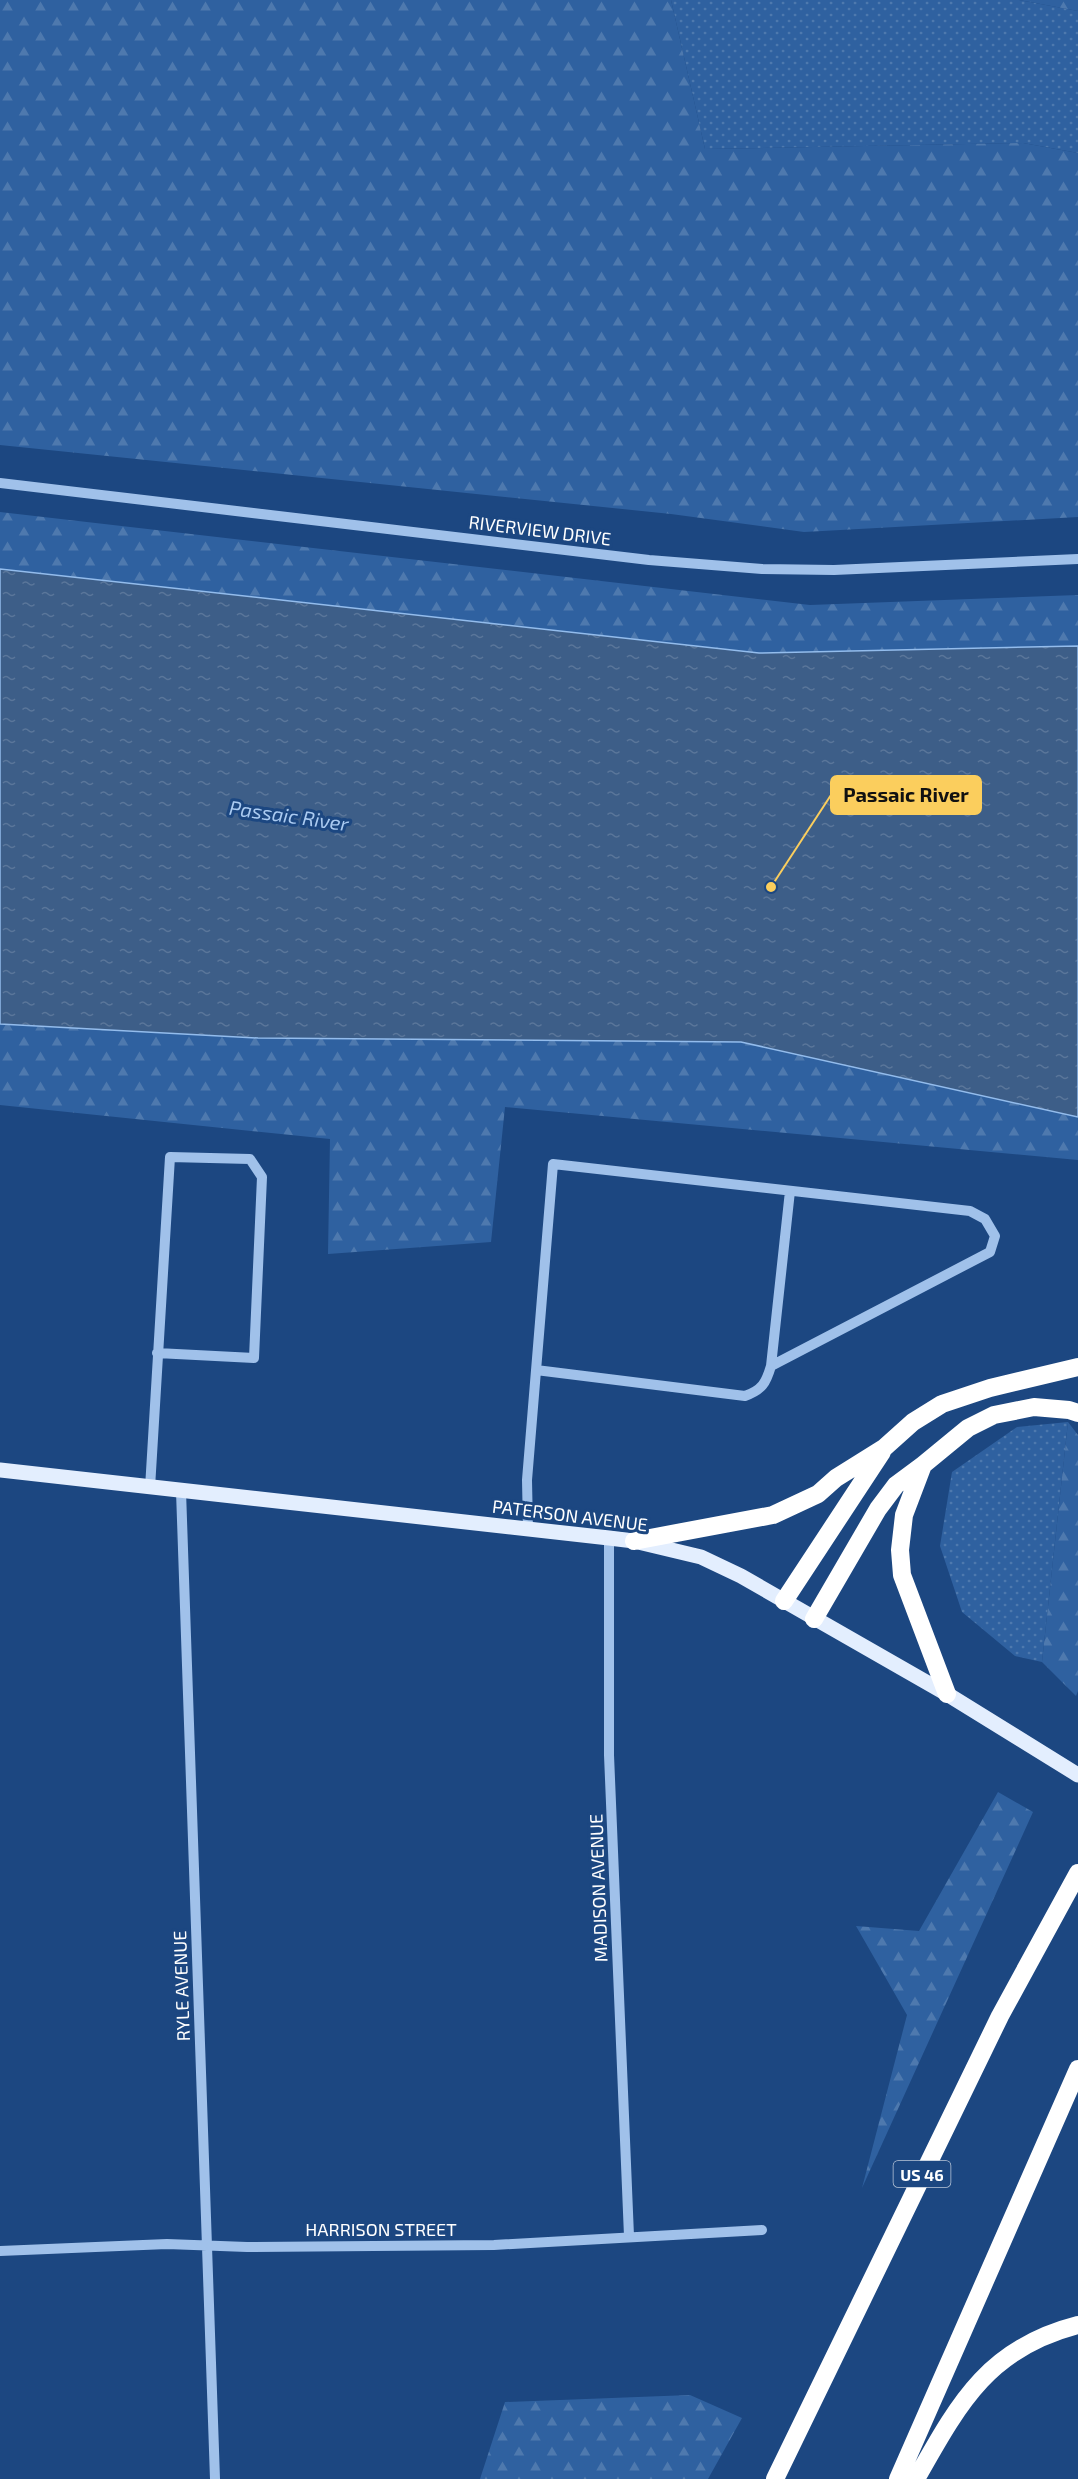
<svg xmlns="http://www.w3.org/2000/svg" width="1078" height="2479" font-family="'Exo 2',sans-serif">
<style>
.grass{fill:url(#grass-dots)}
.forest{fill:url(#forest-firs)}
.water{fill:url(#water-ripples);stroke:#93bcec;stroke-width:1.5}
.lines{fill:none;stroke-linecap:round;stroke-linejoin:round}
.minor{stroke:#a0c1ea;stroke-width:10}
.major{stroke:#e3eefe;stroke-width:15}
.highway{stroke:#fff;stroke-width:18}
.labels{text-anchor:middle;dominant-baseline:central;stroke-width:6;stroke-linejoin:round;paint-order:stroke}
.shield{fill:#1c4781;stroke:#bbc8d9;stroke-width:1.5}
.shield-label{font-size:16px;font-weight:bold;fill:#fff}
.street-label{font-size:18px;fill:#fff;stroke:#1c4781}
.water-label{font-size:20px;font-style:italic;fill:#abcbf1;stroke:#1c4781}
.leader{fill:none;stroke:#fbce5d;stroke-width:2}
.callout-dot{fill:#fbce5d;stroke:#1c4781;stroke-width:2}
.callout{fill:#fbce5d;stroke:#fbce5d;stroke-width:2}
.callout-label{font-size:20px;text-anchor:middle;font-weight:bold;fill:#111}
</style>
<defs>
<pattern id="grass-dots" width="8" height="8" patternUnits="userSpaceOnUse" patternTransform="scale(1.5)"><rect width="8" height="8" fill="#2f61a0"/><path d="M2 2h.1M6 6h.1" fill="none" stroke="#4e79ae" stroke-width="1.8" stroke-linecap="round"/></pattern>
<pattern id="forest-firs" width="22" height="20" patternUnits="userSpaceOnUse" patternTransform="scale(1.5)"><rect width="22" height="20" fill="#2f61a0"/><path d="M5 1l3.5 6h-7zM16 11l3.5 6h-7z" fill="#4e79ae"/></pattern>
<pattern id="water-ripples" width="26" height="14" patternUnits="userSpaceOnUse" patternTransform="scale(1.5)"><rect width="26" height="14" fill="#3d5e88"/><path d="M2 4q2-2 4 0t4 0M15 11q2-2 4 0t4 0" fill="none" stroke="#5a769a"/></pattern>
</defs>
<rect width="100%" height="100%" fill="#1c4781"/>
<path class="grass" d="M671,0H1019L1078,11V153L1023,143L705,149Z
M1068,1422L1042,1662L1015,1656L962,1612L940,1546L952,1472L1017,1427Z"/>
<path class="forest" d="M0,0H671L705,149L1023,143L1078,153V517L804,532L671,514L0,445Z
M1019,0H1078V11Z
M0,512L810,605L1078,595V646L759,653L0,569Z
M0,1024L258,1038L741,1042L1078,1117V1160L505,1107L491,1242L328,1254L330,1139L0,1105Z
M1068,1422L1078,1435V1691L1076,1696L1042,1662Z
M998,1792L1033,1812L862,2188L907,2015L856,1926L919,1931Z
M690,2395L742,2418L708,2479H480L505,2402Z"/>
<path class="water" d="M0,569L759,653L1078,646V1117L741,1042L258,1038L0,1024Z"/>
<g class="lines">
<path class="minor" d="M0,483L649,560L762,569L834,570L1078,559
M771,1366L790,1191
M150,1488L170,1157L250,1159L262,1177L254,1358L157,1353
M181,1491L215,2479
M528,1529L527,1480L553,1164L970,1211L985,1219L995,1236L990,1252L771,1366C766,1383 762,1390 745,1396L536,1370
M609,1538V1755L629,2236
M0,2251L167,2244L247,2247L494,2245L762,2230"/>
<path class="major" d="M0,1470L609,1538L634,1541L701,1557L741,1576L947,1694L1078,1775"/>
<path class="highway" d="M634,1541L773,1515L818,1494L836,1478L884,1448L913,1422L942,1404L990,1388L1078,1367
M784,1601L882,1452
M814,1619L878,1509L896,1485L923,1465
M947,1694L902,1575L900,1550L904,1515L923,1465L968,1428L994,1415L1034,1407L1069,1410L1078,1413
M775,2479L1000,2016L1078,1873
M898,2479L1078,2069
M916,2479C959,2403 988,2348 1078,2325"/>
</g>
<g class="labels">
<rect class="shield" x="893.5" y="2161" width="57" height="26" rx="4.5"/>
<g class="shield-label">
<text x="922" y="2174">US 46</text>
</g>
<g class="street-label">
<text transform="translate(540 530) rotate(7)">RIVERVIEW DRIVE</text>
<text transform="translate(570 1515) rotate(7)">PATERSON AVENUE</text>
<text transform="translate(598 1888) rotate(-92)">MADISON AVENUE</text>
<text transform="translate(181 1986) rotate(-92)">RYLE AVENUE</text>
<text x="381" y="2229">HARRISON STREET</text>
</g>
<g class="water-label">
<text transform="translate(289 815) rotate(8)">Passaic River</text>
</g>
</g>
<path class="leader" d="M771 887L831 795"/>
<circle class="callout-dot" cx="771" cy="887" r="6"/>
<rect class="callout" x="831" y="776" width="150" height="38" rx="6"/>
<g class="callout-label">
<text x="906" y="802">Passaic River</text>
</g>
</svg>
